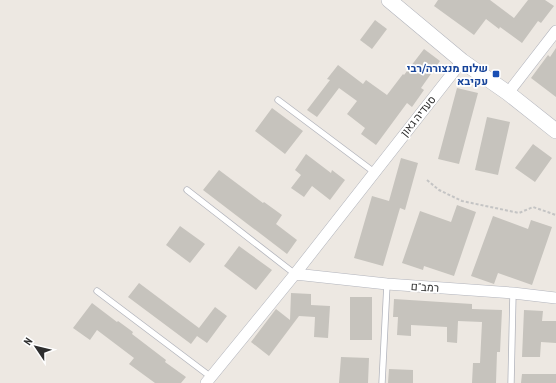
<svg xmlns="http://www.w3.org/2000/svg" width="556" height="383" font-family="'PT Sans Narrow',Heebo,sans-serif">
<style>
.building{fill:#c6c3bd}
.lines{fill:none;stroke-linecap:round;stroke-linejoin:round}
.lane-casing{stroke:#b2b4bc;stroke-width:7}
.street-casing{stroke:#b2b4bc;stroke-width:12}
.secondary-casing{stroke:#b2b4bc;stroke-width:16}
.path{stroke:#c4c4c4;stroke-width:2;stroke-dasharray:3 2;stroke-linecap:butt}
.lane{stroke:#fff;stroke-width:5.5}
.street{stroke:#fff;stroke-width:11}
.secondary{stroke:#fff;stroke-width:15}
.transit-dot{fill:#1a4fb4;stroke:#fff;stroke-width:1.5}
.labels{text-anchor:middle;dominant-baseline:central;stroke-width:3.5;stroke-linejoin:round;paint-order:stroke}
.transit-label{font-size:11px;font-weight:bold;fill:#164399;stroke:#fff;text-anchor:end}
.street-label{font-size:11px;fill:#2e2e2e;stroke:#fff}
</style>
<rect width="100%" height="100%" fill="#ede8e2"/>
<path class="building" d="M438,0H490L514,18L528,0H545L554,6L541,23L538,21L522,43L500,27L499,29L486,19L474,35L434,6Z
M375,20L387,29L372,49L360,40Z
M556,48V97L531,78L548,55L550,57Z
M424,49L440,61L421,88L424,90L412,107L407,103L376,145L361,134L365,128L347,114L357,101L339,88L317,117L307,110L330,80L327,79L338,65L363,84L366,80L387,95L403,74L404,75Z
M457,88L478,93L459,164L438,159Z
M272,108L303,131L285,154L255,131Z
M487,117L510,122L498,175L475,170Z
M533,144L552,158L535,182L515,168Z
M306,154L331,173L332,170L345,180L330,200L312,186L304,197L291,188L301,175L295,170Z
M401,158L418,163L405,210L400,208L383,266L354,258L372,196L389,201Z
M219,170L263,203L264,202L282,215L276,224L297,240L287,254L203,190Z
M457,205L476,212L454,276L424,266L423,270L402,263L420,211L451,222Z
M493,216L528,229L531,220L552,227L532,285L498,273L494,284L471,276Z
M180,226L205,244L190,263L166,245Z
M239,246L272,270L256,290L224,266Z
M139,283L199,328L215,307L227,316L207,343L197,336L191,344L128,297Z
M291,293L311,294V305L330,306L328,338L314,337L315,317L299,316L269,356L251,342L276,309L290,320Z
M350,297H372V340H350Z
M394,299L472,304V309L502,310L500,352H497L496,383H472L473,363H480L482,322L458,321L457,343L447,342V327L411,325V336L397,335L398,317H393Z
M92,303L117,322L118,321L133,332L132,334L166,360L165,362L186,377L181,383H155L129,364L134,358L97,330L90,340L73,328Z
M524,310L543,311L542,321H556V343L541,342L540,357H522Z
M341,357L369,358L368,383H339Z
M389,369L413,370V383H388Z
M522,374H556V383H521Z"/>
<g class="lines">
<g class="lane-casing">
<path id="lane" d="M278,100L374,172
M187,190L295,274
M97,291L211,377
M382,383L387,284
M511,383L513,293"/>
</g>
<g class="street-casing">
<path id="street" d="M508,93L556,31
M295,274L387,284L513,293L556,298
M206,383L295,274L462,61"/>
</g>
<g class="secondary-casing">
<path id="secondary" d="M389,0L462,61L508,93L556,131"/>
</g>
<path class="path" d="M427,180L439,190L462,201L519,213L533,207L556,215"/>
<use href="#lane" class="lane"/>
<use href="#street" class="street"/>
<use href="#secondary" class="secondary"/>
</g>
<rect class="transit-dot" x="492" y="70" width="8" height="8" rx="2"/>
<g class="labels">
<g class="transit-label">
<text x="488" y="68">שלום מנצורה/רבי<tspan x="488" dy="13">עקיבא</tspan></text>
</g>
<g class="street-label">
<text transform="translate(418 116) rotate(-51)">סעדיה גאון</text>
<text transform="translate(425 287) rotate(4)">רמב"ם</text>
</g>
</g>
<g transform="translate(36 347) rotate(305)" stroke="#ffffff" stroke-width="3" paint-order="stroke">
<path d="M0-3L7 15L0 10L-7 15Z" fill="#2e2e2e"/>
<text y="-6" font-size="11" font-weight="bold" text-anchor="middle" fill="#2e2e2e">N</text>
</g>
</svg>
